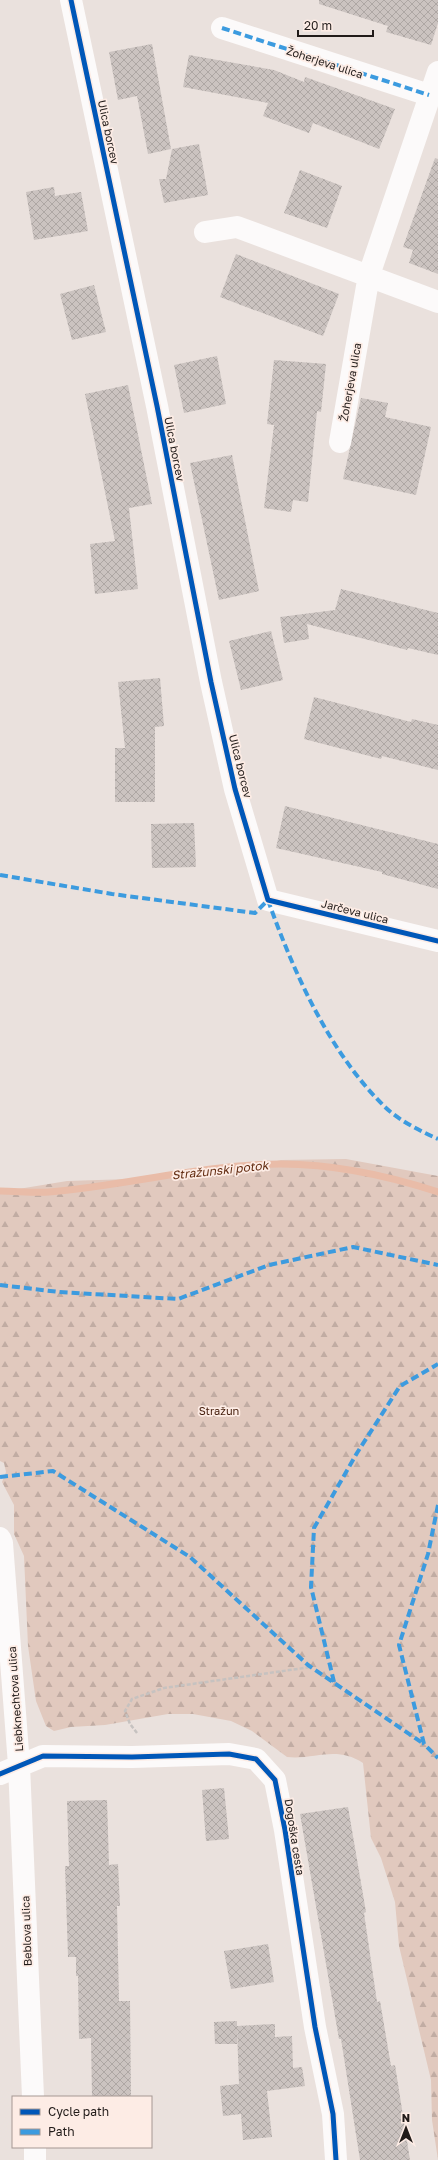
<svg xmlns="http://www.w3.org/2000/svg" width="438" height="2160" font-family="'Golos Text',sans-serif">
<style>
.forest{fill:url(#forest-firs)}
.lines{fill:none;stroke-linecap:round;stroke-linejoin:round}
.stream{stroke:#e9bca8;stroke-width:7}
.building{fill:url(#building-cross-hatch)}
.path{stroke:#c6c2c0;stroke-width:2.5;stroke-dasharray:4 2;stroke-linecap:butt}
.minor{stroke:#fcfafa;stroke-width:22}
.quiet{stroke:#3c9bdf;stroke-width:4;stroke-dasharray:8 4;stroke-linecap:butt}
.cycleway-casing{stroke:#fdece5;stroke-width:8}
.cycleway{stroke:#0057b8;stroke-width:5}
.labels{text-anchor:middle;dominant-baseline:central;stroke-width:3.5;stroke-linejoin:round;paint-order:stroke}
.street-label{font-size:11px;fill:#211b19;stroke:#fdece5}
.park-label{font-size:11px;fill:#441d0b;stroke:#fdece5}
.water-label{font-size:12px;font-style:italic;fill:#622b10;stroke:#fdece5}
</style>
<defs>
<pattern id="forest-firs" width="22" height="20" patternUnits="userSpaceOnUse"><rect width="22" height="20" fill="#e1c9be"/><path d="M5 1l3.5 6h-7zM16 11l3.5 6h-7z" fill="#c1aca3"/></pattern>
<pattern id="building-cross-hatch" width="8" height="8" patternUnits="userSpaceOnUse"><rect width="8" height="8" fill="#cbc3c0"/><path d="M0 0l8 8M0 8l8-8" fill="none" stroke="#aea7a4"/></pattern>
</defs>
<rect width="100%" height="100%" fill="#eae1dd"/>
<path class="forest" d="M346,1159L438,1176V2160L432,2120L431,2080L399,1946L395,1902L381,1858L371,1838L363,1763C336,1745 315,1760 287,1757L252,1731L231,1721L193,1714H168L105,1725L71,1727L54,1731L46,1726L36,1701L28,1646L24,1556L14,1534V1505L2,1482L6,1472L4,1463L0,1461V1192L67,1181L160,1178L243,1169L281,1160Z"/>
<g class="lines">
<path class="stream" d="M0,1191C16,1191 33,1193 49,1192C124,1186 205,1164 281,1164C335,1164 386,1175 438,1192"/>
</g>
<path class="building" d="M319,0H438V23L431,45L386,32L388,26L319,4Z
M152,44L171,149L148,154L137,96L118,100L109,52Z
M189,55L274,70L304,82L305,77L395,109L379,149L313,123L309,133L263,116L268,103L183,87Z
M199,144L208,195L164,203L159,179H166L172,149Z
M435,158L438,159V274L409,263L413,250L403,247Z
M300,170L342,186L327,228L284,213Z
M54,187L55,196L81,192L88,231L34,240L26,192Z
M236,254L339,294L323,336L220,297Z
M94,285L106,332L72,340L60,294Z
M217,356L226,404L184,413L174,365Z
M274,360L326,364L321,412L317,411L308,502L293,500L291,512L264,508L274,425L267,424Z
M128,385L152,504L129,508L138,589L95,594L90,544L115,541L85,394Z
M361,398L388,403L385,417L431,427L416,495L343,479Z
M232,455L259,591L219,600L190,463Z
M341,589L438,613V655L408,648L407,650L307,624L309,639L284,643L280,617L335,610Z
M271,631L283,680L241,690L229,641Z
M160,678L164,726L155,727V802H115V748H125L118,682Z
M314,697L411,722L412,719L438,725V770L382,756L381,759L304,739Z
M285,806L438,844V889L382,874V872L276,848Z
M194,823L196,867L152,868L151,824Z
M224,1788L229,1839L206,1841L202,1790Z
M107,1800L109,1865L118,1864L120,1906H117L119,2001H130L131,2097H92L91,2038L79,2039L78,1976H76V1957H68L65,1866H69L67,1801Z
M348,1807L366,1912L364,1913L377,2002L380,2001L391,2066L395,2065L410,2160H360L341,2039H339L300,1814Z
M268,1944L274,1982L231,1989L224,1951Z
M237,2021V2026L275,2024V2037L292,2036L293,2068L302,2067L305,2086L267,2091L272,2137L243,2140L241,2114L223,2116L220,2086L239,2084L237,2029V2044H215L214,2022Z"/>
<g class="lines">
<path class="path" d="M137,1733L130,1724L125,1711L132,1699L164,1688L311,1667"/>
<path class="minor" d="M71,0L157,406L211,682L235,789L268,900L438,941
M222,28L429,95
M205,232L237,227L438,302
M340,442L369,275L438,72
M0,1538L2,1543L19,1765L33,2097
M0,1774L43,1756L132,1757L229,1754L256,1759L275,1780L285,1830L315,2027L333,2114L336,2160
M35,2147V2160"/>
<path class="quiet" d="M222,28L429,95
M0,875L112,894L255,913L268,900C293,971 329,1052 384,1106C398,1120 420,1131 438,1139
M0,1285L59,1292L178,1299L269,1265L353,1247L438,1265
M0,1477L53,1471L190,1557L308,1665L424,1744
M438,1505L428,1554L399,1645L424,1744L438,1758
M334,1682L311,1587L314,1528L357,1453L400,1386L438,1364"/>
<g class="cycleway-casing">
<path id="cycleway" d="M71,0L157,406L211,682L235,789L268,900L438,941
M0,1774L43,1756L132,1757L229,1754L256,1759L275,1780L285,1830L315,2027L333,2114L336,2160"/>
</g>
<use href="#cycleway" class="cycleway"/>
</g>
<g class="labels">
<g class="street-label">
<text transform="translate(325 62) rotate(18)">Žoherjeva ulica</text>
<text transform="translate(109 132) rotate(78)">Ulica borcev</text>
<text transform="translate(350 382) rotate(-80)">Žoherjeva ulica</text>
<text transform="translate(175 449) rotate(79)">Ulica borcev</text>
<text transform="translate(241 766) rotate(76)">Ulica borcev</text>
<text transform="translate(355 911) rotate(14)">Jarčeva ulica</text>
<text transform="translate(15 1699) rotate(-94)">Liebknechtova ulica</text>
<text transform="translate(295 1837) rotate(81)">Dogoška cesta</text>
<text transform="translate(26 1931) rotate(-92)">Beblova ulica</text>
</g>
<g class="park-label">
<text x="219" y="1410">Stražun</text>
</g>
<g class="water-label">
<text transform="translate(220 1170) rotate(-6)">Stražunski potok</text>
</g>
</g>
<rect x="12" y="2096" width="140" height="52" fill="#fdece5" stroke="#a59893"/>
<rect x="20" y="2109" width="20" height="6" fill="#0057b8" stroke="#a59893"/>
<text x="48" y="2116" font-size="12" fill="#211b19">Cycle path</text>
<rect x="20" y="2129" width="20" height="6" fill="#3c9bdf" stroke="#a59893"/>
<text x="48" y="2136" font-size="12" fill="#211b19">Path</text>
<g transform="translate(406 2128)" stroke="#fdece5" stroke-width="3" paint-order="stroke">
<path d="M0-3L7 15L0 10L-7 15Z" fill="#211b19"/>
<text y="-6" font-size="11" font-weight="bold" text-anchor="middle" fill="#211b19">N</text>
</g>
<path d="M298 30v6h75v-6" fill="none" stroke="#211b19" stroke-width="2"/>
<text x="304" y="30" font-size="12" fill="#211b19" stroke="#fdece5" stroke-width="3" paint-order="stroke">20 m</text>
</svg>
